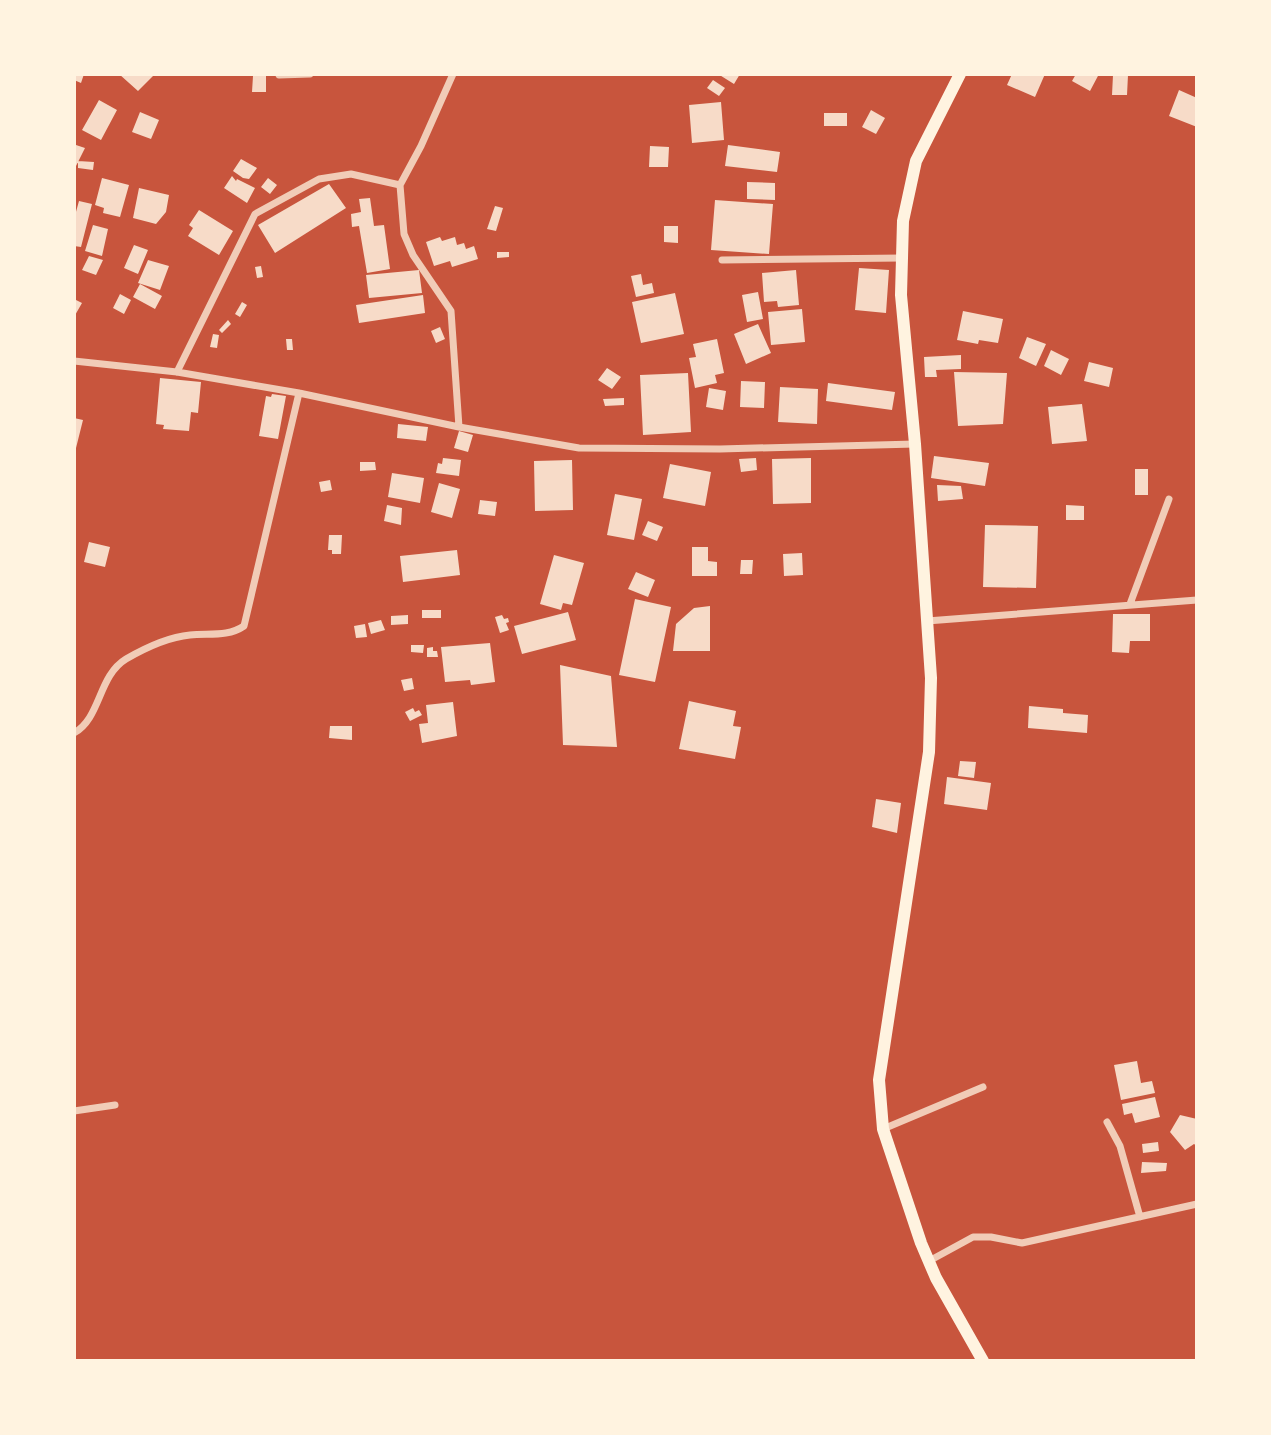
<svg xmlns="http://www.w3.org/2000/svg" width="1271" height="1435" font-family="'PT Sans Narrow',sans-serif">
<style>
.building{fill:#f7dbc8}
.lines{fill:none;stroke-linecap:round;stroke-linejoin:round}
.minor{stroke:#f1ccb7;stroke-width:7}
.primary{stroke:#fff3e0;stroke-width:12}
</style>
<rect width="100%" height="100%" fill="#c8553d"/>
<path class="building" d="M74,74H84L81,83L74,80Z
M119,74H155L138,91Z
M718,74H740L734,84Z
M1012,74H1045L1035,97L1007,85Z
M1076,74H1099L1090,91L1072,81Z
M1113,75H1128L1127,95H1112Z
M253,76H266V92H252Z
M713,80L725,88L719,96L707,88Z
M1179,90L1197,98V127L1169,116Z
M99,100L117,110L101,140L82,130Z
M721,102L724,140L692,143L689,105Z
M871,110L885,118L876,134L862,127Z
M140,112L159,120L151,139L132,132Z
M824,113H847V126H824Z
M76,145L85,148L75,168L74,153Z
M728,145L780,152L777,172L725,166Z
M650,146L669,147L668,167H649Z
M241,159L257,168L249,179L243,178L233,171Z
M78,161L94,162L93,170L78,168Z
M232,176L236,181L237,179L255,188L247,203L224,188Z
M102,178L129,185L120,217L103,213L104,208L95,205Z
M268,178L277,185L270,194L261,187Z
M747,182L775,183V200L747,199Z
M329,184L346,208L275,253L258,225Z
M139,188L169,195L166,212L156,224L133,218Z
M370,198L374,226L384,225L390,269L367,273L359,226L352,227L351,214L361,212L359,199Z
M715,200L773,204L769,254L711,250Z
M79,201L92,204L81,247L74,246V219Z
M495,206L503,208L496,231L487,229Z
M199,210L233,231L219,255L188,236L193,228L189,225Z
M93,225L108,229L102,256L85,251Z
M664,226H678V243L664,242Z
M440,237L442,241L455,237L457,245L464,243L466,249L474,246L478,259L452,267L450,261L434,266L426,242Z
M134,245L148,250L138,274L124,268Z
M497,252H509V257L497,258Z
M89,256L103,260L96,275L82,270Z
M148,260L169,266L160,290L138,283Z
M261,266L263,277L257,278L255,267Z
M859,268L889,270L886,313L855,310Z
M419,270L422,293L369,298L366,275Z
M796,270L799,305L778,307L777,301L764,302L762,273Z
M641,274L643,285L652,283L654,293L636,297L631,276Z
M140,284L162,296L155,309L133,297Z
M758,292L763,319L747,322L742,295Z
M675,293L684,334L641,343L632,302Z
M120,294L131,300L124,314L113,308Z
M423,295L425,313L359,323L356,305Z
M74,299L82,303L74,317Z
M242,302L247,305L240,317L235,314Z
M802,309L805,342L771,345L768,312Z
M963,311L1003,319L998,343L979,340L978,344L957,340Z
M228,320L231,324L222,333L219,330Z
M758,324L771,353L746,364L734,334Z
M440,327L445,339L436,343L431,331Z
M213,334L219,335L217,348L210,347Z
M1027,337L1046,344L1036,366L1019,358Z
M286,339H292L293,350H287Z
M717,339L724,373L715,375L717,383L695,388L689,358L696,357L693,344Z
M1051,350L1069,359L1061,375L1044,366Z
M961,355V369L936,370L937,377H925L924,357Z
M1089,362L1113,368L1109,387L1084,381Z
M607,368L621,377L612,389L598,380Z
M954,372L1007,373L1003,424L958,426Z
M688,373L691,432L643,435L640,375Z
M160,378L201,382L198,413L191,412L189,431L163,429L164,425L156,424Z
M741,381L765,382L764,408L740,407Z
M828,383L895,392L892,410L826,401Z
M780,387L818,389L817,424L778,422Z
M709,388L726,391L723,410L706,407Z
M272,394L286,396L278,439L259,436L266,396L271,397Z
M624,398V405L605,406L603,399Z
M1082,404L1087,441L1052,444L1048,407Z
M74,418L83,420L75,452H74Z
M398,424L428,427L426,441L397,438Z
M459,431L473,435L468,452L454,448Z
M934,456L989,463L985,486L931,478Z
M443,458L461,460L459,476L436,473L438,463L442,464Z
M756,458L757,470L741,472L739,459Z
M811,458V503L773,504L772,459Z
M572,460L573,510L535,511L534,461Z
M360,462H375L376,470L360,471Z
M670,464L711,472L705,506L663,498Z
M1135,469H1148V495H1135Z
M392,473L424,478L420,503L388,497Z
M330,480L332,490L321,492L319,482Z
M439,483L460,489L452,518L431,512Z
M937,485L961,486L963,499L938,501Z
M615,494L642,499L634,540L607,535Z
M480,500L497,502L495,516L478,514Z
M387,505L402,508L401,525L384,521Z
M1066,505L1084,506V520H1066Z
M648,521L663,527L657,541L642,535Z
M985,525L1038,526L1036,588L983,587Z
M329,535H342L341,554H332V550H328Z
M89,542L110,547L105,567L84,562Z
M692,547H708V561L717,562V576H692Z
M457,550L460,575L403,582L400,556Z
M802,553L803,575L784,576L783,554Z
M554,555L584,563L572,605L563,603L561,610L540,604Z
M741,560H753L752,574H740Z
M636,572L655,580L648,597L628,589Z
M635,599L671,607L655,682L619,675Z
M710,606V651H673L676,624L694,608Z
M422,610H441V618H422Z
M568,612L576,640L522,654L514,626Z
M1113,614H1150V641H1130L1129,653L1112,652Z
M408,615V624L391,625V616Z
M502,615L504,619L508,618L509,622L506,623L509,630L500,633L495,617Z
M381,620L385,630L371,634L368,623Z
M365,624L367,637L356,638L354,626Z
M490,643L495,682L471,685L470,680L445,682L441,647Z
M411,645H424L423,653L411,652Z
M433,647V651H437L438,657H427V648Z
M560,665L611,676L617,747L563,745Z
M412,678L414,689L404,691L401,680Z
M689,701L736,711L733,726L741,727L735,759L679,749Z
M453,702L457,736L422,743L419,724L428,723L426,705Z
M1029,706L1063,709V713L1088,715L1087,733L1028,728Z
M413,708L415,712L419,710L422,715L410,721L405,712Z
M330,726H352V740L329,738Z
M960,761L976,762L974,778L958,776Z
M947,777L991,783L987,810L944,804Z
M876,799L901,803L897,833L872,827Z
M1137,1061L1141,1083L1152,1081L1155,1093L1121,1100L1114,1065Z
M1155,1097L1160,1117L1135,1123L1132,1113L1124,1115L1122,1104Z
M1180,1115L1197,1119V1146L1194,1144L1185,1150L1170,1132Z
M1158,1142L1159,1151L1143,1153L1142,1144Z
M1142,1162L1167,1163L1166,1171L1141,1173Z"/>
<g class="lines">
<path class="minor" d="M453,74L421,146L400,185L404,234L413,255L451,311L459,427
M279,75L310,74
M722,260L902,258
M74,361L177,372L299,393L459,427L579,448L720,449L915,444
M177,372L255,214L319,179L351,174L400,185
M1130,604L1169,499
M927,621L1197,600
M74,733C101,718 98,676 126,659C145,648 169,637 190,635C209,633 228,637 244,626L299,393
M74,1111L115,1105
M1107,1122L1120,1146L1140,1217
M883,1129L983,1087
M929,1261L973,1237H991L1022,1243L1197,1204"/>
<path class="primary" d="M960,74L916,161L903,221L901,295L915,444L931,678L929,752L879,1080L883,1129L921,1243L936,1278L983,1361"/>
</g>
<rect width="1271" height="1435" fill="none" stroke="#fff3e0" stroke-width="152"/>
</svg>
